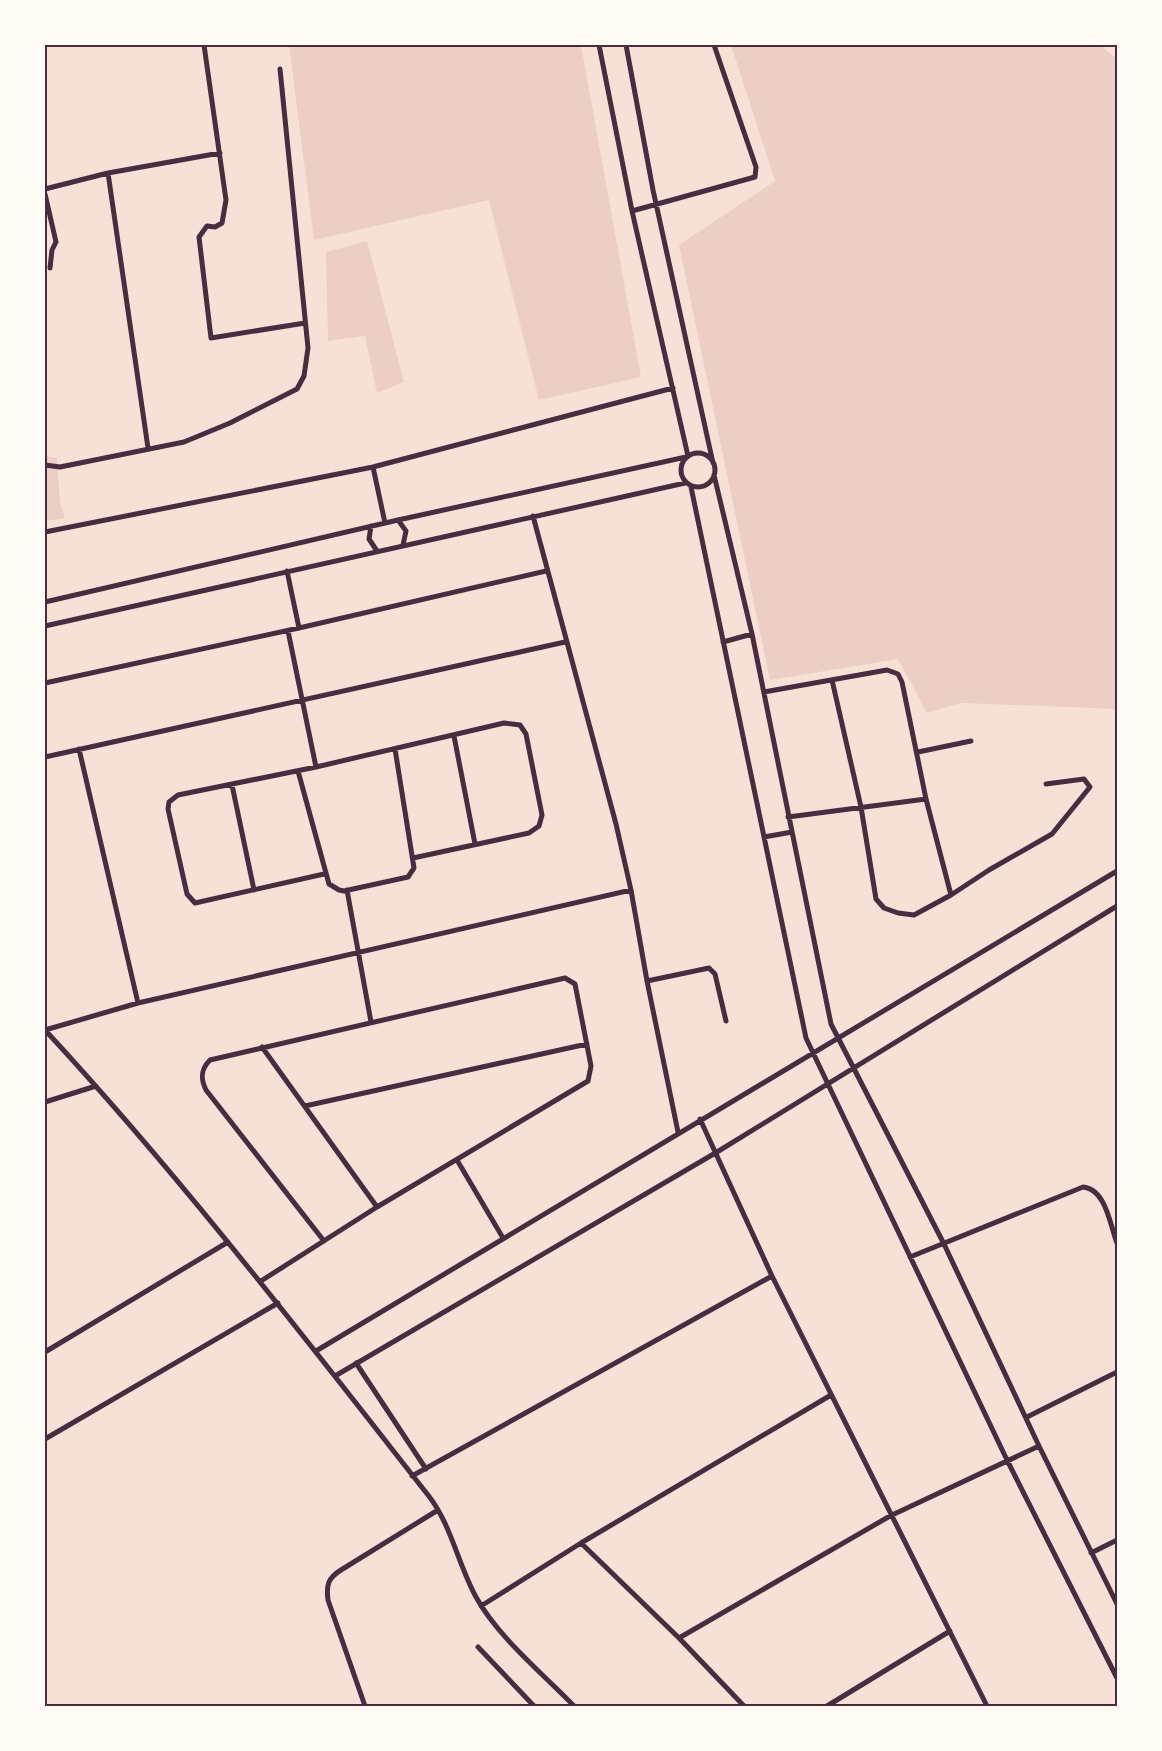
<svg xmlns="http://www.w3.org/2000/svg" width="1162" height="1751" font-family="'Alegreya Sans',sans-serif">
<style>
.green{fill:#ebcfc5}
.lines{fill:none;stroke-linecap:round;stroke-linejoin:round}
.minor{stroke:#4a2c40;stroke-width:5}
.neatline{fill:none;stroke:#4a2c40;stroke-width:2}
</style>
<rect width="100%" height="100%" fill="#f7e1d7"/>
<path class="green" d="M289,45H581L641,377L539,400L489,200L314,240Z
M731,45H1100L1117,59V709L961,703L927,713L898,659L770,680L679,245L775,181Z
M367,241L404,382L377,393L365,336L328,341L326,252Z
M45,456L57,458L60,502L65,518L45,521Z"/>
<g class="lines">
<path class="minor" d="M204,45L226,200L222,223L215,227L207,226L199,237L211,338L305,323
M599,45L632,211L688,456
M626,45L653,190L713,463
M108,173L148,448
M45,189L108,173L220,153
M45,194L56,242L52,250L50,268
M632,211L755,177L756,167L714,45
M681 470a17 17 0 1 1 34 0a17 17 0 1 1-34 0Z
M45,465L60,467L184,442L230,423L297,389L304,376L308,348L280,69
M373,467L385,523
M714,475L752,634L831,1024L944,1244L1039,1446L1117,1604
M691,487L806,1038L1007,1460L1117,1678
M533,516L616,824L631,890L647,981L678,1132
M398,520L406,531L403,545
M371,526L369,539L377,551
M45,532L373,467L673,388
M287,571L299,628
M45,602L398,520L686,457
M45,626L685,483
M288,631L316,767
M723,642L752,634
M832,680L861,807L876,899L884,908L898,913L914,915L951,895L989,870L1052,834L1090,787L1084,779L1046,784
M45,683L299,628L546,571
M764,692L887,670L898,674L902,682L926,799L951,895
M454,736L475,844
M79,749L138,1003
M918,752L971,741
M45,757L565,642
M298,771L329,884L339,890L344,891L408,877L414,868L395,749
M232,785L254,890
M788,817L926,799
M764,837L792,832
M324,874L195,903L187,894L168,809L169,802L178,795L316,767L504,723L520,725L526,734L542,815L539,826L529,833L413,858
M347,890L371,1022
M647,981L709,968L715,974L726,1021
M45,1030C181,1177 304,1337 428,1495C451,1524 458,1564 476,1597C498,1637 542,1673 574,1706
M45,1030L138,1003L631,890
M262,1047L377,1207
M45,1102L96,1086
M305,1106L587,1044
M700,1119L772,1276L987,1706
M457,1160L503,1238
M910,1257L1083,1187C1106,1189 1110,1225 1117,1243
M261,1281L377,1207L588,1081L591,1066L575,984L565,978L210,1060C201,1069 200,1078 206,1090L324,1241
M316,1351L1117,871
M45,1352L228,1242
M356,1363L426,1469
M335,1376L717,1152L1117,906
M1027,1417L1117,1372
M45,1439L278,1303
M412,1476L772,1276
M581,1543L679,1638L744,1706
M1091,1553L1117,1540
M481,1606L581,1543L831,1395
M679,1638L890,1516L1039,1446
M478,1647L534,1706
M365,1706L328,1600C326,1585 328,1578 341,1570L438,1510
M827,1706L950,1631"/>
</g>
<rect width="1162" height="1751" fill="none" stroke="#fffaf5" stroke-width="92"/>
<rect x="46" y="46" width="1070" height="1659" class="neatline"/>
</svg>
